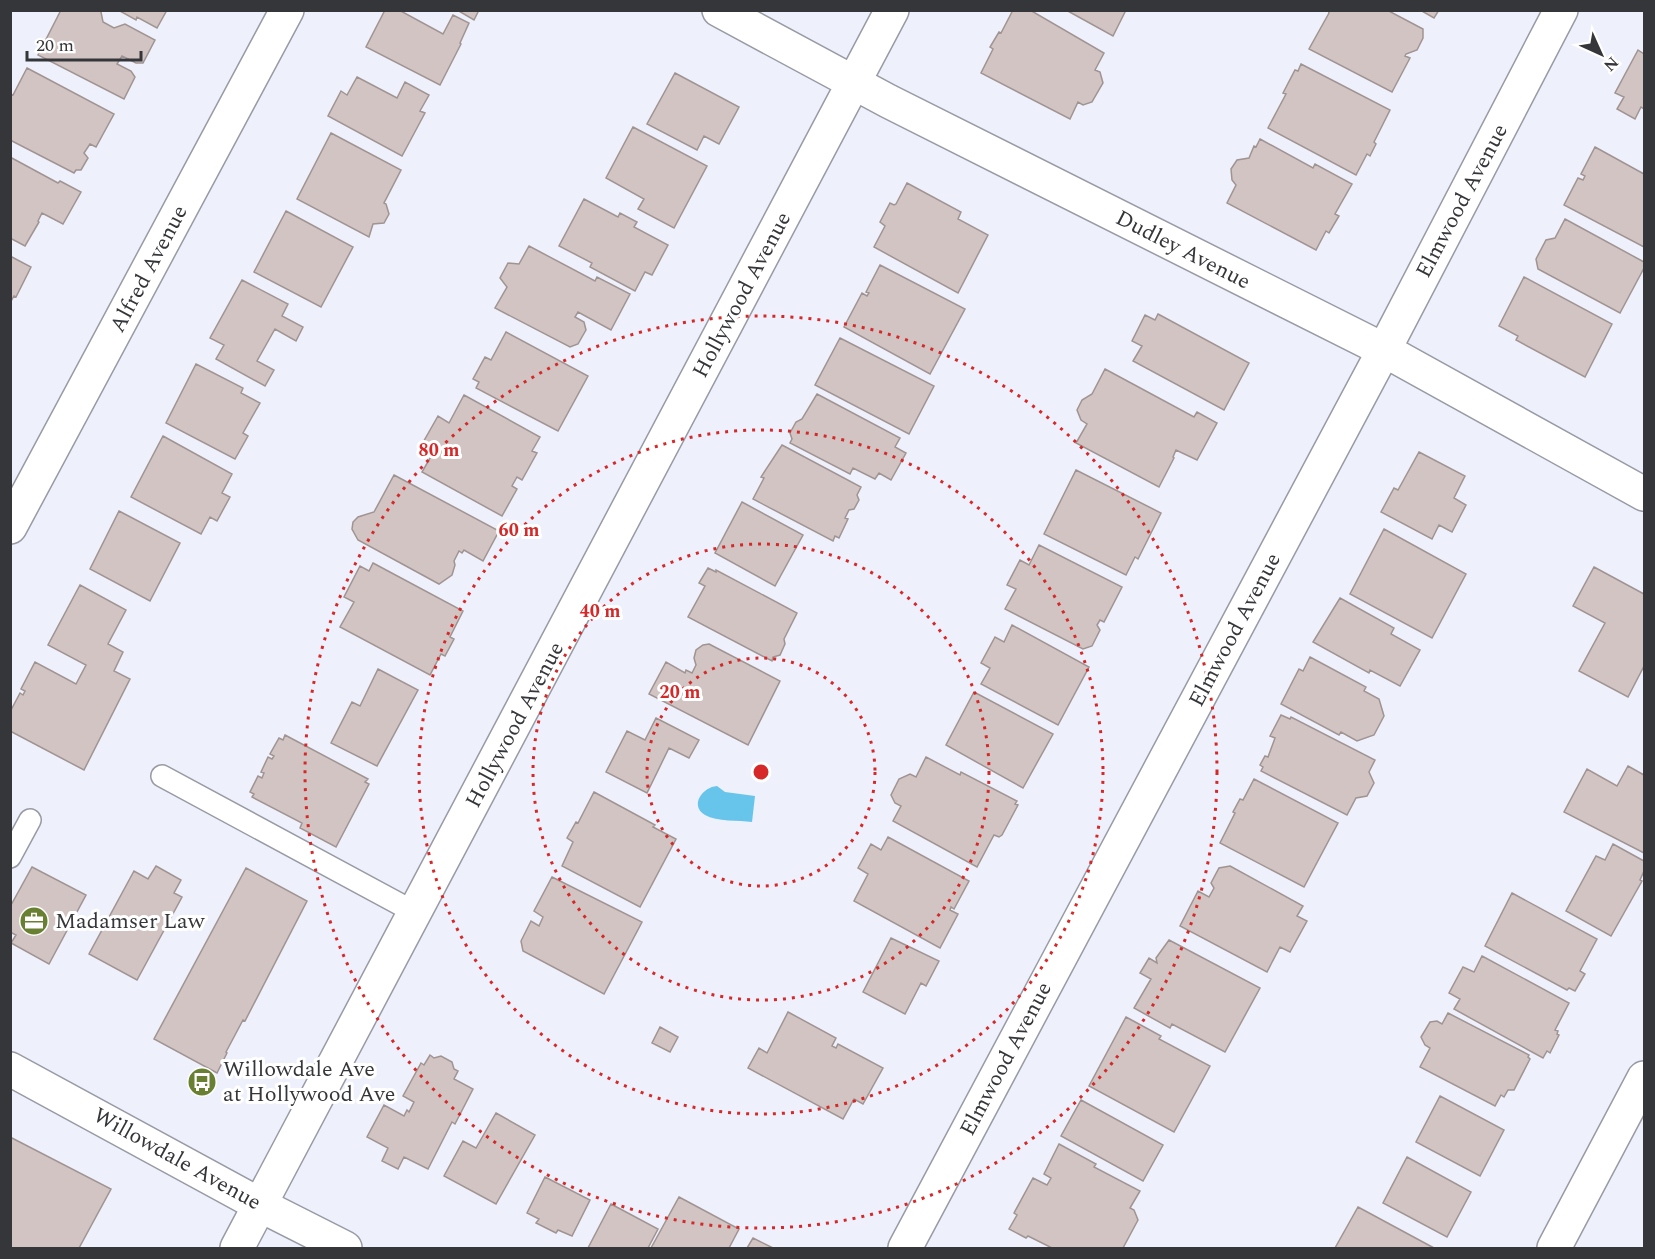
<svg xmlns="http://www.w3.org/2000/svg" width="1655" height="1259" font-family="Spectral,serif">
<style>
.water{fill:#67c4ea}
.building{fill:#d1c4c2;stroke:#a09492;stroke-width:1.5}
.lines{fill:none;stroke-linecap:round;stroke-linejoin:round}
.service-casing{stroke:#989aa4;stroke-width:24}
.minor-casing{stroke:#989aa4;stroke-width:36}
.tertiary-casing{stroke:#989aa4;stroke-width:36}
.service{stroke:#fff;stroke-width:21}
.minor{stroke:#fff;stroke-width:33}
.tertiary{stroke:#fff;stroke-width:33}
.ring{fill:none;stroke:#d62828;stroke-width:3;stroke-dasharray:3 6}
.labels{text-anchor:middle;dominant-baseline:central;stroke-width:6;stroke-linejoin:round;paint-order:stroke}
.street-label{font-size:22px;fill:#35363a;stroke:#fff}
.poi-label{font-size:22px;fill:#35363a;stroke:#fff;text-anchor:start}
.centre{fill:#d62828;stroke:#fff;stroke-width:3}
.ring-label{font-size:18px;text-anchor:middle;font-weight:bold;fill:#d62828;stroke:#fff;stroke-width:6;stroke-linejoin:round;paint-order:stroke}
</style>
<rect width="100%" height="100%" fill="#eef0fb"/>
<path class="water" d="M717,786L725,792L755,796L752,822C739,820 717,822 705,815C689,805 703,787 717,786Z"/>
<path class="building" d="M61,10H98L101,12L103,22L114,28L125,24L155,40L143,63H136L122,56L117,64L131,71L135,77L124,99L38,55Z
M118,10H167L157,28L137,17L136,20Z
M385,10H399L443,34L453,15L469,23L460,43L461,44L440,85L366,47Z
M457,10H479L474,20Z
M1013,10H1030L1104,53L1095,70L1100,72L1103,83L1092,102L1083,105L1078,102L1070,119L981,73L993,49L990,47L999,32L1001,33Z
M1066,10H1126L1113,36Z
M1328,10H1387L1423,29V38L1417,50L1406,54L1405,56L1410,58L1392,92L1309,49L1329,13Z
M1420,10H1439L1434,18Z
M1638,50L1644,54V109L1641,107L1635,119L1617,109L1624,97L1615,93Z
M1301,64L1390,110L1374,142L1376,144L1370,156L1367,154L1356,175L1268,128L1286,94L1283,93L1295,70L1298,71Z
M27,68L114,114L96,147L90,144L84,153L88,158L81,170H76L74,173L10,140V94L13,95Z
M675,73L739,107L719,144L704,136L697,150L647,124Z
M357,77L397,98L405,82L429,95L420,111L425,113L402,156L328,116L341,91L347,95Z
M633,127L707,166L674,228L638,209L644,199L606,178Z
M331,133L401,170L384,203L386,204L389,214L384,223L373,224L369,237L297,199Z
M1260,139L1313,168L1315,164L1352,184L1335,214L1339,216L1329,233L1326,231L1316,250L1227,203L1236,185L1232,180L1231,169L1237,160L1249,158L1254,146L1256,147Z
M1595,147L1644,174V247L1564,205L1578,178L1583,180L1585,176L1581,174Z
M10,157L58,183L60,181L81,192L63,224L42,213L38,221L39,222L25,246L10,238Z
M907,183L961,212L958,219L988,235L958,293L874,247L885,226L880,222L890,203L894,205L896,204Z
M584,199L618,217L620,213L637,222L634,227L668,245L652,275L645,272L635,291L590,267L592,263L559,246Z
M286,211L353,247L321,307L254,272Z
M1565,219L1644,262V268L1620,313L1538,269L1536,259L1546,240L1555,238Z
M529,246L595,281L597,277L630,294L611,330L578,312L575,317L584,322L586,330L578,344L570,347L495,308L507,287L500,278L508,263L519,264Z
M10,256L31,267L16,297L14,296L10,303Z
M880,265L965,309L930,374L844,327L862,293L867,296L869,293L866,292Z
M1524,277L1612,324L1585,377L1516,340L1518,336L1499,326Z
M242,280L288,304L282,316L303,327L296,341L275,329L257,361L274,370L265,386L216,359L224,345L210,338Z
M1158,314L1249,363L1224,410L1133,361L1142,346L1132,341L1145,315L1155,320Z
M506,332L588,376L558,431L476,388L479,382L473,379L485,357L491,360Z
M840,338L934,386L909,434L815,385Z
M196,364L243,388L241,393L260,403L243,433L248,436L235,459L166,423Z
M1105,369L1194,417L1197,412L1217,423L1197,460L1176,450L1173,457L1174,458L1159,487L1076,443L1087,424L1081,420L1077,410L1082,400L1092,394Z
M817,394L900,438L895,447L906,453L891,480L879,473L875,479L853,468L850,474L790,443L792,439L790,433L796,422L802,419Z
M464,395L540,437L532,451L537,453L522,480L517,477L512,486L517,489L502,516L422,472L433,453L421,446L438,416L449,423Z
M163,436L232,474L222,493L230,497L217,521L210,517L201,534L131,497Z
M782,445L861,487L857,495L859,500L854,509L849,510L845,518L848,519L839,538L835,536L833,541L753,499L764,478L761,477Z
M1419,452L1465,476L1454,498L1466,505L1452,532L1439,525L1432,539L1381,512L1394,488L1398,490Z
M1076,470L1161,513L1138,559L1135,557L1126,575L1044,534Z
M394,475L499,531L483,561L464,550L462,553L459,551L454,561L455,565L452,575L439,584L358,540L352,529L353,522L358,517L374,512Z
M742,502L803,535L775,586L715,553Z
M119,511L180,543L150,601L90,569Z
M1384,529L1466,574L1432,638L1350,594Z
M1039,545L1122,587L1104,622L1100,620L1097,625L1100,630L1092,646L1083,649L1005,609L1016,589L1007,585L1020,560L1029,565Z
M373,563L463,611L450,637L454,639L445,656L441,654L430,675L340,627L354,602L344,597L360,566L369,571Z
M1594,567L1644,594V666L1628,697L1579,671L1605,623L1573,606Z
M708,568L716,572V570L797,613L784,639L785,644L780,655L773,657L772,661L688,617L705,586L699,583Z
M80,585L126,610L108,644L123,652L114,671L130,679L84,770L10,731V712L20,693L23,695L25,691L21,689L35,662L76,684L86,665L48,645Z
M1340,598L1394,628L1391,634L1420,650L1400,686L1370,670L1369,673L1313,642Z
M1012,625L1089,667L1058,725L981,684L990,668L981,663L995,637L1004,642Z
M709,644L780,681L748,745L649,694L666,662L685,673L686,670L692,673L696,665L694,658L696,650L703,645Z
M1310,657L1366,687L1364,691L1379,699L1384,716L1374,735L1357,741L1341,732L1339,735L1281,704L1299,669L1303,671Z
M378,669L418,690L377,766L331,743L352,702L360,706Z
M974,692L1053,734L1023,788L946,745Z
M1281,715L1290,719L1291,717L1375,760L1369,772L1374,783L1367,796L1356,798L1347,815L1261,771L1263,767L1260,765L1265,756L1268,757L1275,738L1270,736Z
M656,718L699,740L689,758L669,748L647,793L606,772L627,731L645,740Z
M285,735L368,779L365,782L369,784L336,847L300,828L302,823L252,797L254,794L250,792L258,776L262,778L264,773L261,772L268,757L272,759L274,756L270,754L279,738L283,740Z
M926,757L960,775L961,772L1017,801L1015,804L1018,805L1002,835L999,837L994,835L977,867L893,821L901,806L895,803L891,795L899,779L910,774L916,777Z
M1628,766L1644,775V853L1564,812L1587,769L1617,786Z
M1254,779L1338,823L1304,887L1220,843L1235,813L1233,812L1240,799L1243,800Z
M594,792L655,825L653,827L676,839L640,907L562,866L573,842L567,838L576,822L578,823Z
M888,837L969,881L954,909L951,907L950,910L958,914L940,948L854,901L868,874L858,868L871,844L881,850Z
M1613,844L1644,861V871L1640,880L1642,881L1611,936L1566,911L1596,856L1605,860Z
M156,866L181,880L174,893L182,897L137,980L89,954L134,871L148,879Z
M1230,866L1303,906L1297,916L1307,921L1290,952L1280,947L1267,972L1180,926L1198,891L1209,897L1214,888L1211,883L1219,868Z
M32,867L86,895L49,964L11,943L16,935L10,932V907Z
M246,868L307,901L245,1021L243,1020L226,1052L227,1053L217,1073L154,1039Z
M552,877L642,922L604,994L523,951L521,941L531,921L539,926L543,917L534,911Z
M1512,893L1597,939L1580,971L1585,974L1575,991L1569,988L1567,990L1485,946Z
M891,938L939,961L926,986L921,983L905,1014L863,992Z
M1169,940L1260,988L1225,1052L1172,1024L1170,1028L1134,1008L1151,979L1140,973L1149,958L1157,963L1156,958Z
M1482,956L1569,1003L1555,1030L1558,1031L1557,1034L1559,1035L1550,1053L1547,1051L1543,1058L1454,1009L1460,999L1449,993L1463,967L1474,972Z
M788,1012L836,1038L832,1046L836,1048L838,1044L883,1068L863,1104L854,1099L843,1119L748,1068L759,1048L767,1053Z
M1448,1013L1529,1055L1528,1057L1530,1059L1514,1090H1508L1504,1097L1501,1095L1495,1106L1420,1067L1430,1048L1425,1045L1421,1037L1430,1022L1437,1021L1442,1024Z
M1126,1017L1161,1036L1159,1039L1210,1066L1174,1132L1089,1086Z
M660,1027L678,1037L670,1052L652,1043Z
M430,1055L434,1058L441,1056L452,1062L454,1069L458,1071L454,1079L473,1089L455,1124L452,1122L428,1169L404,1157L398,1169L382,1161L388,1148L367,1137L384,1105L404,1116L407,1110L409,1112L414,1102L403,1096L421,1063L424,1065Z
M1440,1096L1504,1130L1480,1176L1416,1142Z
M1081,1100L1163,1145L1143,1181L1061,1136Z
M496,1113L535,1135L496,1204L444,1176L463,1141L476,1148Z
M10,1137L111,1189L79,1248H10Z
M1059,1144L1096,1164L1094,1167L1140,1191L1130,1208L1134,1210L1138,1220L1123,1248H1052L1028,1236L1026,1238L1009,1229L1017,1215L1014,1213L1033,1178L1047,1185L1051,1178L1044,1174Z
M1407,1157L1471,1192L1447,1237L1383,1203Z
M545,1177L590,1200L572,1236L558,1230L556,1233L536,1223L539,1219L527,1213Z
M679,1197L739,1229L729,1248H651Z
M611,1204L658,1229L648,1248H588Z
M1358,1207L1434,1248H1335Z
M753,1238L773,1248H747Z"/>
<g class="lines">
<g class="service-casing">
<path id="service" d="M162,776L416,913
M10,857L30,820"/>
</g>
<g class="minor-casing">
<path id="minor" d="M719,10L888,101L1384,350L1644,494
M10,527L287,10
M237,1248L892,10
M905,1248L1384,350L1561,10
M1554,1248L1644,1078"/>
</g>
<g class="tertiary-casing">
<path id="tertiary" d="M10,1069L260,1205L345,1248"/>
</g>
<use href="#service" class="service"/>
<use href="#minor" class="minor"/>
<use href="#tertiary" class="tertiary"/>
</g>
<g class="ring">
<circle cx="761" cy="772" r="114"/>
<circle cx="761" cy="772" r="228"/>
<circle cx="761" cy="772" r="342"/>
<circle cx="761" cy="772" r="456"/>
</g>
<defs>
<g id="office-disc" transform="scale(1.5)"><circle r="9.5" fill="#697f31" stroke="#fff"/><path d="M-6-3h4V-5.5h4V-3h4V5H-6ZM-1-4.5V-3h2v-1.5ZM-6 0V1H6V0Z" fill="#fff"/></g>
<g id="bus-disc" transform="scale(1.5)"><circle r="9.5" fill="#697f31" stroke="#fff"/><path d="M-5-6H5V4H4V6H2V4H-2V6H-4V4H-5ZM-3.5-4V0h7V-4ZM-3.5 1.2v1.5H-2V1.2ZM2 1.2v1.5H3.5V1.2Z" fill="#fff"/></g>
</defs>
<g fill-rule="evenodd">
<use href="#office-disc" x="34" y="921"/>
<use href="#bus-disc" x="202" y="1082"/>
</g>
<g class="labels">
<g class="street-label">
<text transform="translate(1462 201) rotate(-62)">Elmwood Avenue</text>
<text transform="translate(1183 250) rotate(27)">Dudley Avenue</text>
<text transform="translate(149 269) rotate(-62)">Alfred Avenue</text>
<text transform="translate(742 295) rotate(-62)">Hollywood Avenue</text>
<text transform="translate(1235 630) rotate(-62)">Elmwood Avenue</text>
<text transform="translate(515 725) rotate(-62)">Hollywood Avenue</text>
<text transform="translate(1006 1059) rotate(-62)">Elmwood Avenue</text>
<text transform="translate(177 1159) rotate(29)">Willowdale Avenue</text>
</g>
<g class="poi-label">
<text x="55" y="921">Madamser Law</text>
<text x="223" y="1069">Willowdale Ave<tspan x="223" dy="25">at Hollywood Ave</tspan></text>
</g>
</g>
<circle cx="761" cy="772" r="9" class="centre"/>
<g class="ring-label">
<text x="439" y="456">80 m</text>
<text x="519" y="536">60 m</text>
<text x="600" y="617">40 m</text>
<text x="680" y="698">20 m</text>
</g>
<rect width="1655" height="1259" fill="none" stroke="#35363a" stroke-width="24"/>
<g transform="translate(1601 54) rotate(135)" stroke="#ffffff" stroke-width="4.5" paint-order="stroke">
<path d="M0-4.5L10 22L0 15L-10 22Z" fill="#35363a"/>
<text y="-9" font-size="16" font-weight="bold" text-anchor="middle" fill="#35363a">N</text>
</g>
<path d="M27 51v9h114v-9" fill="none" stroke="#35363a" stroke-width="3"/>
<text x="36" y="51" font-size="18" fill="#35363a" stroke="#ffffff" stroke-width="4.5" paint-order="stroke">20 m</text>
</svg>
